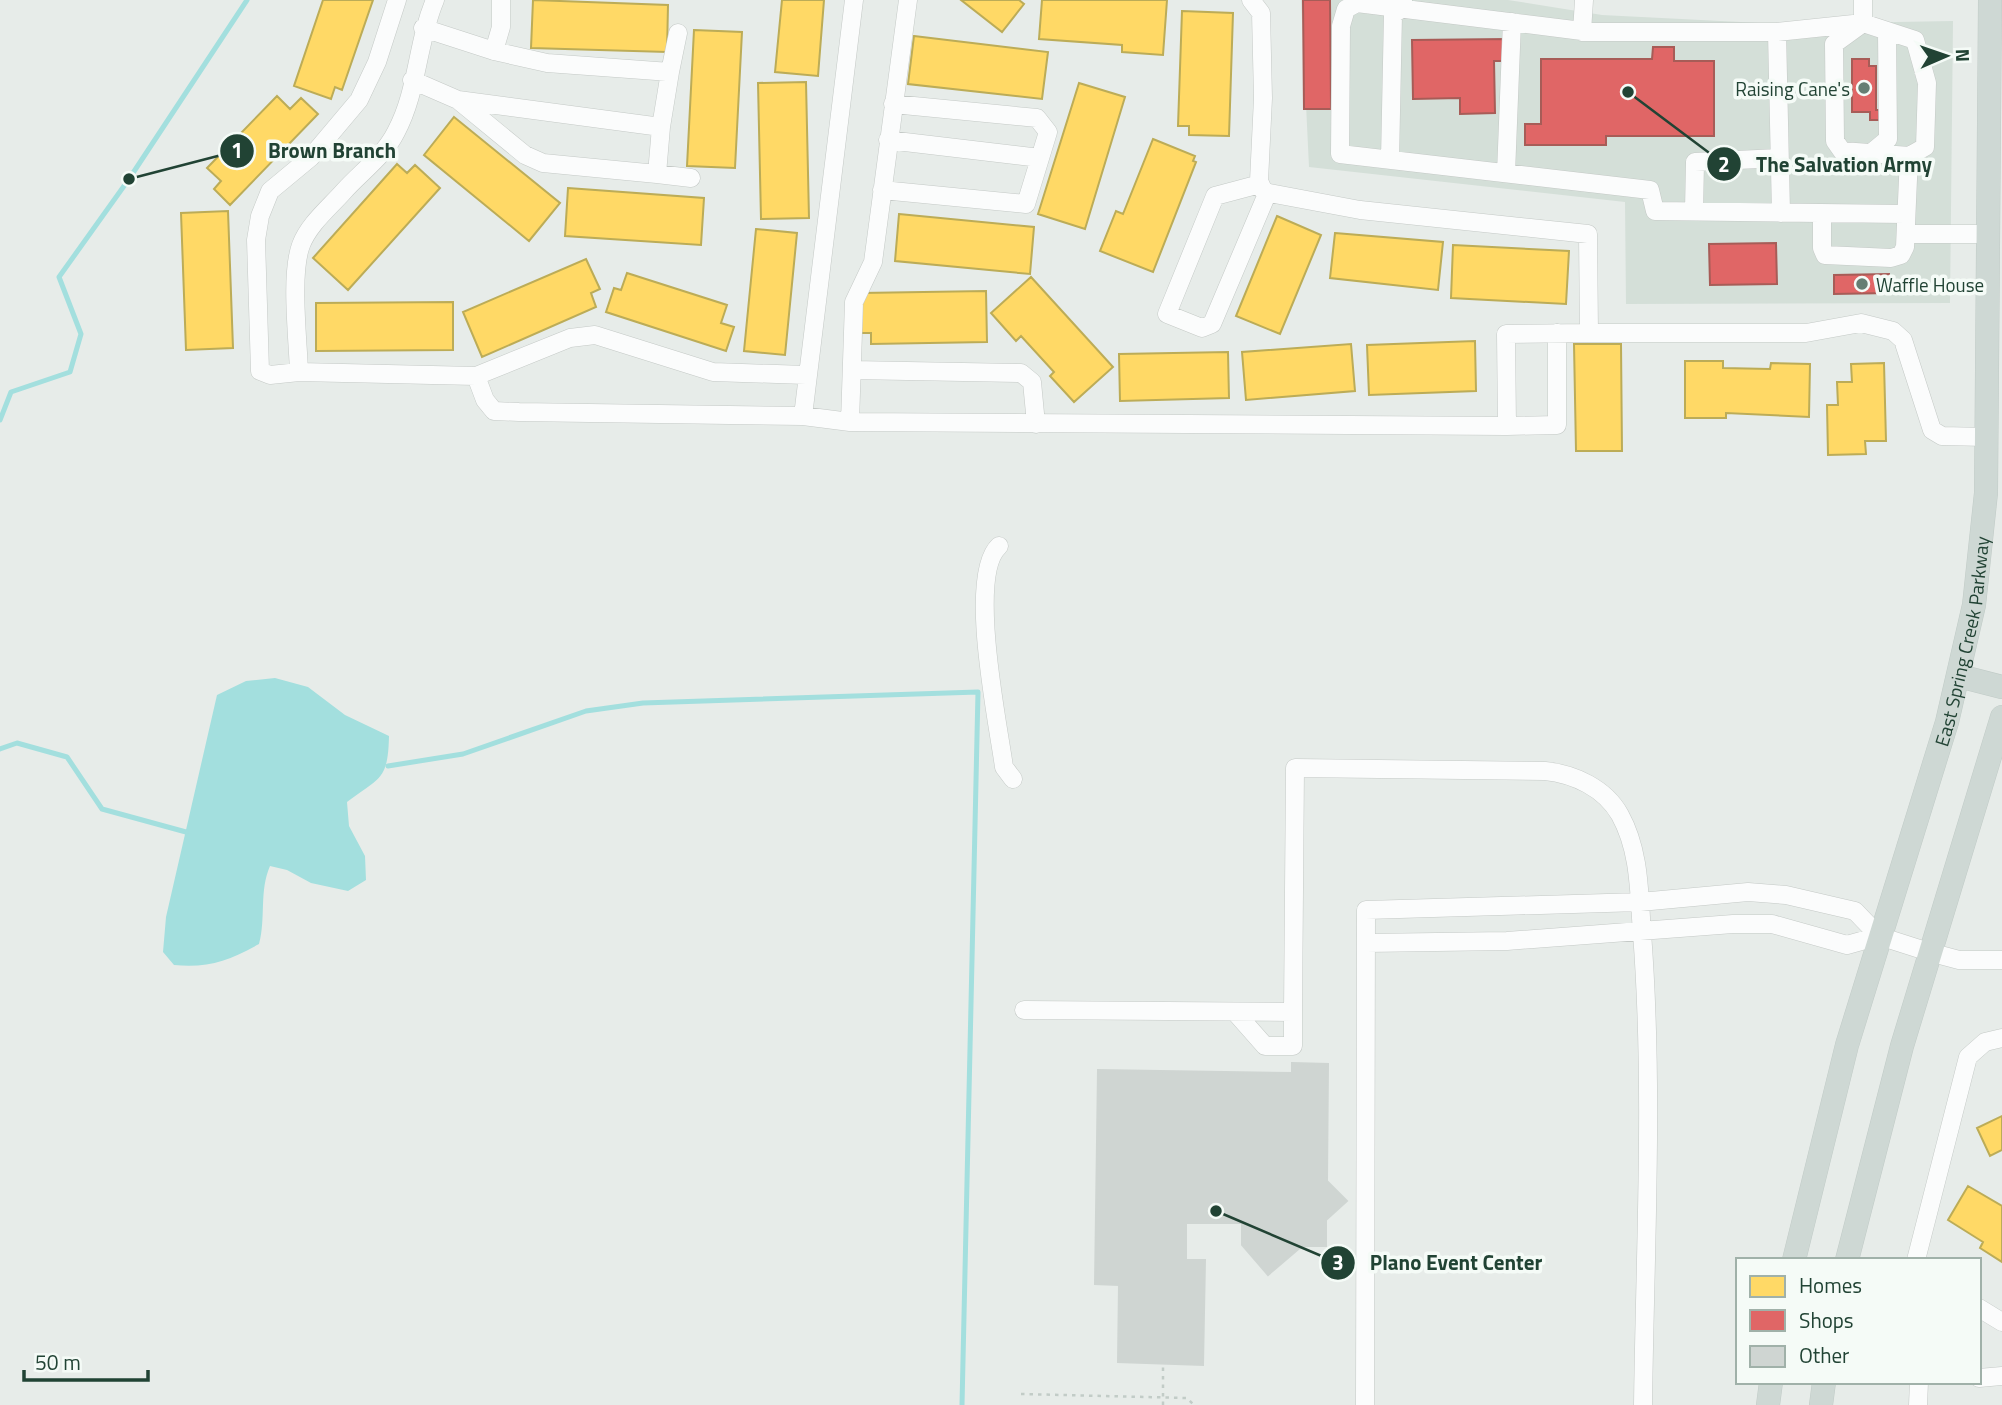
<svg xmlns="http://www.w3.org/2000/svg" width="2002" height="1405" font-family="'Titillium Web',sans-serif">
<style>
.built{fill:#d4dfd8}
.water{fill:#a3dfde}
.homes{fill:#ffd966;stroke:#bcac57;stroke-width:2}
.shops{fill:#e06666;stroke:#a75c57;stroke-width:2}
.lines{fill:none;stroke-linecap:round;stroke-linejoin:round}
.stream{stroke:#a3dfde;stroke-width:5}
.building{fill:#cfd5d2;stroke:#cfd5d2;stroke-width:2}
.minor-casing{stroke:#c4c9c6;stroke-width:19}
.major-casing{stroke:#c1cbc7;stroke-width:24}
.path{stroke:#c2ccc7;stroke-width:2.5;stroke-dasharray:3.5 5;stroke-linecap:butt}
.minor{stroke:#fbfcfc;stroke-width:18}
.major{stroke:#ced8d4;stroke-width:23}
.poi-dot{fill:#667e73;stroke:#f5fbf7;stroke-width:2.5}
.labels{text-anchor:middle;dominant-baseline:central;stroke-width:7;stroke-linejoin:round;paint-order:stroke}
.poi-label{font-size:19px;fill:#214334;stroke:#f5fbf7;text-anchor:end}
.street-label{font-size:19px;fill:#214334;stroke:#f5fbf7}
.leader{fill:none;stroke:#214334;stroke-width:2.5}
.callout-dot{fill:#214334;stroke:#f5fbf7;stroke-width:2.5}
.mark-label{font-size:21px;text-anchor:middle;font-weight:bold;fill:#fff}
.callout-label{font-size:21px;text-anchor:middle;font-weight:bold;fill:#214334;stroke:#f5fbf7;stroke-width:7;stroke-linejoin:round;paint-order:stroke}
</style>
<rect width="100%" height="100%" fill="#e7ece9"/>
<path class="built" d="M1301,0H1508L1602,15L1781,24L1953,21L1950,303L1626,304L1625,202L1309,167Z"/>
<path class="water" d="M275,678L308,687L345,715L389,736C388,781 380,777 347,802L349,826L365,856L366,880L348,891L311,883L287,870L270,866C259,891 266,917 259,944C228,961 209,968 174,965L163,952L166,917L217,695L246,681Z"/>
<path class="homes" d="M323,0H373L342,90L335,87L331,99L294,86Z
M533,0L668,5L667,52L531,48Z
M782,0H824L818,76L775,72Z
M961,0H1019L1024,4L1002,32Z
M1042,0H1167L1163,55L1122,52V45L1039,39Z
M1182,11L1233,13L1229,136L1189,135V126H1178Z
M694,30L742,32L735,168L687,166Z
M914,36L1048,52L1042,99L908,84Z
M806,82L809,218L761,219L758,83Z
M1079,83L1125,97L1085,229L1038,214Z
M277,96L290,109L301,98L318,114L230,205L214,189L221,181L207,168Z
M454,117L560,203L529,241L424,155Z
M1153,139L1195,156L1193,161L1196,162L1153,272L1100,251L1116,211L1123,214Z
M397,164L407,173L415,165L440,188L348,290L313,258Z
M568,188L704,198L701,245L565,236Z
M228,211L233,348L186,350L181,213Z
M899,214L1034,227L1030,274L895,261Z
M1277,216L1321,235L1280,334L1236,316Z
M756,229L797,233L785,355L744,351Z
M1335,233L1443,242L1438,290L1330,278Z
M1453,245L1569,251L1566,304L1451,298Z
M586,259L600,289L591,293L596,307L482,357L463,312Z
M627,273L727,305L721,323L734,327L726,351L606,312L614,288L621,290Z
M1031,277L1113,367L1074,402L1050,376L1054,372L1021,336L1016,341L991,313Z
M986,291L987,342L871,344V333H861V293Z
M453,302V350L316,351V303Z
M1475,341L1476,391L1369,395L1367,345Z
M1351,344L1355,391L1246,400L1242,352Z
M1574,344H1621L1622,451H1576Z
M1228,352L1229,398L1120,401L1119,354Z
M1685,361H1723V368L1770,369L1771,363L1810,364L1809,417L1726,413V418H1685Z
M1884,363L1886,441H1865L1866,454L1828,455L1827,405H1838L1837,382H1852L1851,364Z
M2002,1116V1150L1990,1156L1977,1128Z
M1968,1186L2002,1206V1262L1980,1248L1983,1242L1948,1220Z"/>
<path class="shops" d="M1303,0H1330L1331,109H1304Z
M1507,39V61H1494L1495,113L1460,114V98L1413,99L1412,40Z
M1653,47H1674V61H1714V136H1606V145H1525V124H1541V59H1652Z
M1852,59H1869V66H1876V110H1879V120H1870V112H1852Z
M1776,243L1777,284L1710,285L1709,244Z
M1889,274V293L1834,294V275Z"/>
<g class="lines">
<path class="stream" d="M0,420L11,392L70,372L81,334L59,277L129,179L247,0
M0,749L17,743L67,757L102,809L186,832
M388,766L463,754L586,711L643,703L978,692L962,1405"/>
</g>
<path class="building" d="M1292,1063L1328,1064L1327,1181L1347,1201L1326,1220V1246H1302L1268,1275L1242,1245V1223H1186V1260H1205L1203,1365L1118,1362L1119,1285L1095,1284L1098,1070L1292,1073Z"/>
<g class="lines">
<g class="minor-casing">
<path id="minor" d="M397,0L377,62L359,100L311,157L270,191L260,216L256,240L260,371L270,375L299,372L476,376L570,338L595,335L713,372L806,375
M1584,0L1582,32H1777L1781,213
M1863,23L1834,44L1835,141L1842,151L1909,156
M1582,31L1357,3L1346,9L1341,26L1340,154L1650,190L1655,211L1905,214
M1777,32L1863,23
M494,51L501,27V0
M670,72L678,33
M412,80L458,100L661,127L670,72L547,63L494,51L423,28
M458,100L525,155L543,163L657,174L661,127
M888,140L1040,158
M1870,154L1888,139L1887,32
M1390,160L1393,14L1401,9L1403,0
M1506,173L1512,22
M657,174L691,178
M1260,184L1215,196L1167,314L1202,328L1212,324L1267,194
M882,190L1026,204L1048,132L1037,118L893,104
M1694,211L1695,162L1779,158
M1822,214V248L1825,255L1891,258L1901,255L1905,247L1909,156L1925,147L1927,83L1915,40L1863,23V0
M1906,234H1988
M1589,333H1806L1861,323L1893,331L1903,340L1932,430L1942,436L1986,437
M852,370L1021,373L1032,382L1036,424
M299,372C298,340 290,274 301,245C309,224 329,208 344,191C361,172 384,156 396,132C418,91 417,42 435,0
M476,376L485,400L494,411L519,412L803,416L850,422L1507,426L1506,334L1589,333L1588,234L1360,210L1264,192L1259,181L1263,98L1261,13L1251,0
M803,416L854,0
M850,422L854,302L873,262L908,0
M1507,426L1557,425V333
M999,546C967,575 998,723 1004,767L1013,779
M1366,943L1507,941L1733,924H1772L1847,945L1879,936
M1024,1010L1293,1012L1295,768L1545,771C1574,774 1605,788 1620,815C1640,851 1639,893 1642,933C1654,1089 1645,1248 1643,1405
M1235,1012L1265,1046H1293V1012
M1916,1260L1968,1057L1985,1042L2002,1038
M1979,1308L2002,1322
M1979,1378L2002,1376
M1365,1405L1366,910L1640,902L1748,892L1786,895L1855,911L1879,936L1929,952L1959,960H2002
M1918,1405L1919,1382"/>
</g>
<g class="major-casing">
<g id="major">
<path d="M1959,676L2002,687"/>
<path id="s1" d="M1794,1260L1847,1045L1947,722L1974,605L1986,493L1990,0"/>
<path d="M1847,1260L1902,1046L2002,717"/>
<path d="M1768,1405L1771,1382"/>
<path d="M1821,1405L1824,1382"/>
</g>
</g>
<path class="path" d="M1021,1394L1187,1398L1194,1405
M1163,1405V1364"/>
<use href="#minor" class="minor"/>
<use href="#major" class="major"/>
</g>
<g class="poi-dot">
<circle cx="1864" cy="88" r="7"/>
<circle cx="1862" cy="284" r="7"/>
</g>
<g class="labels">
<g class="poi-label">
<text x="1850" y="88">Raising Cane's</text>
<text x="1876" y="284" text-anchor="start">Waffle House</text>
</g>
<g class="street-label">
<text stroke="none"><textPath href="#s1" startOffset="642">East Spring Creek Parkway</textPath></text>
</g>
</g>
<path class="leader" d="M129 179L237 151M1628 92L1724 164M1216 1211L1338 1263"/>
<g class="callout-dot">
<circle cx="129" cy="179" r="7"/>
<circle cx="1628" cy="92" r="7"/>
<circle cx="1216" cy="1211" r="7"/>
<circle cx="237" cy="151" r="18"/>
<circle cx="1724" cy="164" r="18"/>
<circle cx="1338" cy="1263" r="18"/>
</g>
<g class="mark-label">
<text x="237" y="158">1</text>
<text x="1724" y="172">2</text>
<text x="1338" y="1270">3</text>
</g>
<g class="callout-label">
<text x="332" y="158">Brown Branch</text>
<text x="1844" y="172">The Salvation Army</text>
<text x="1456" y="1270">Plano Event Center</text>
</g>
<rect x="1736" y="1258" width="245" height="126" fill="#f5fbf7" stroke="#a0b1a9" stroke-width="2"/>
<rect x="1750" y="1276" width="35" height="21" fill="#ffd966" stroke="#a0b1a9" stroke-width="2"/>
<text x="1799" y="1293" font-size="21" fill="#214334">Homes</text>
<rect x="1750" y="1310" width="35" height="21" fill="#e06666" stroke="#a0b1a9" stroke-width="2"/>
<text x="1799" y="1328" font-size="21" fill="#214334">Shops</text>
<rect x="1750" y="1346" width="35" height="21" fill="#cfd5d2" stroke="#a0b1a9" stroke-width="2"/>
<text x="1799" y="1363" font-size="21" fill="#214334">Other</text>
<g transform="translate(1946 56) rotate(88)" stroke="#f5fbf7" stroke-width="5" paint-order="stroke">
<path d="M0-5L12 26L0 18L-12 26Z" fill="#214334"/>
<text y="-10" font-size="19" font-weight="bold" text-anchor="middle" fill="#214334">N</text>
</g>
<path d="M24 1370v10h124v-10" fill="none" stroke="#214334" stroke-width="3.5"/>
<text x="35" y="1370" font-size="21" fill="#214334" stroke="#f5fbf7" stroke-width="5" paint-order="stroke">50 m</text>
</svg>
